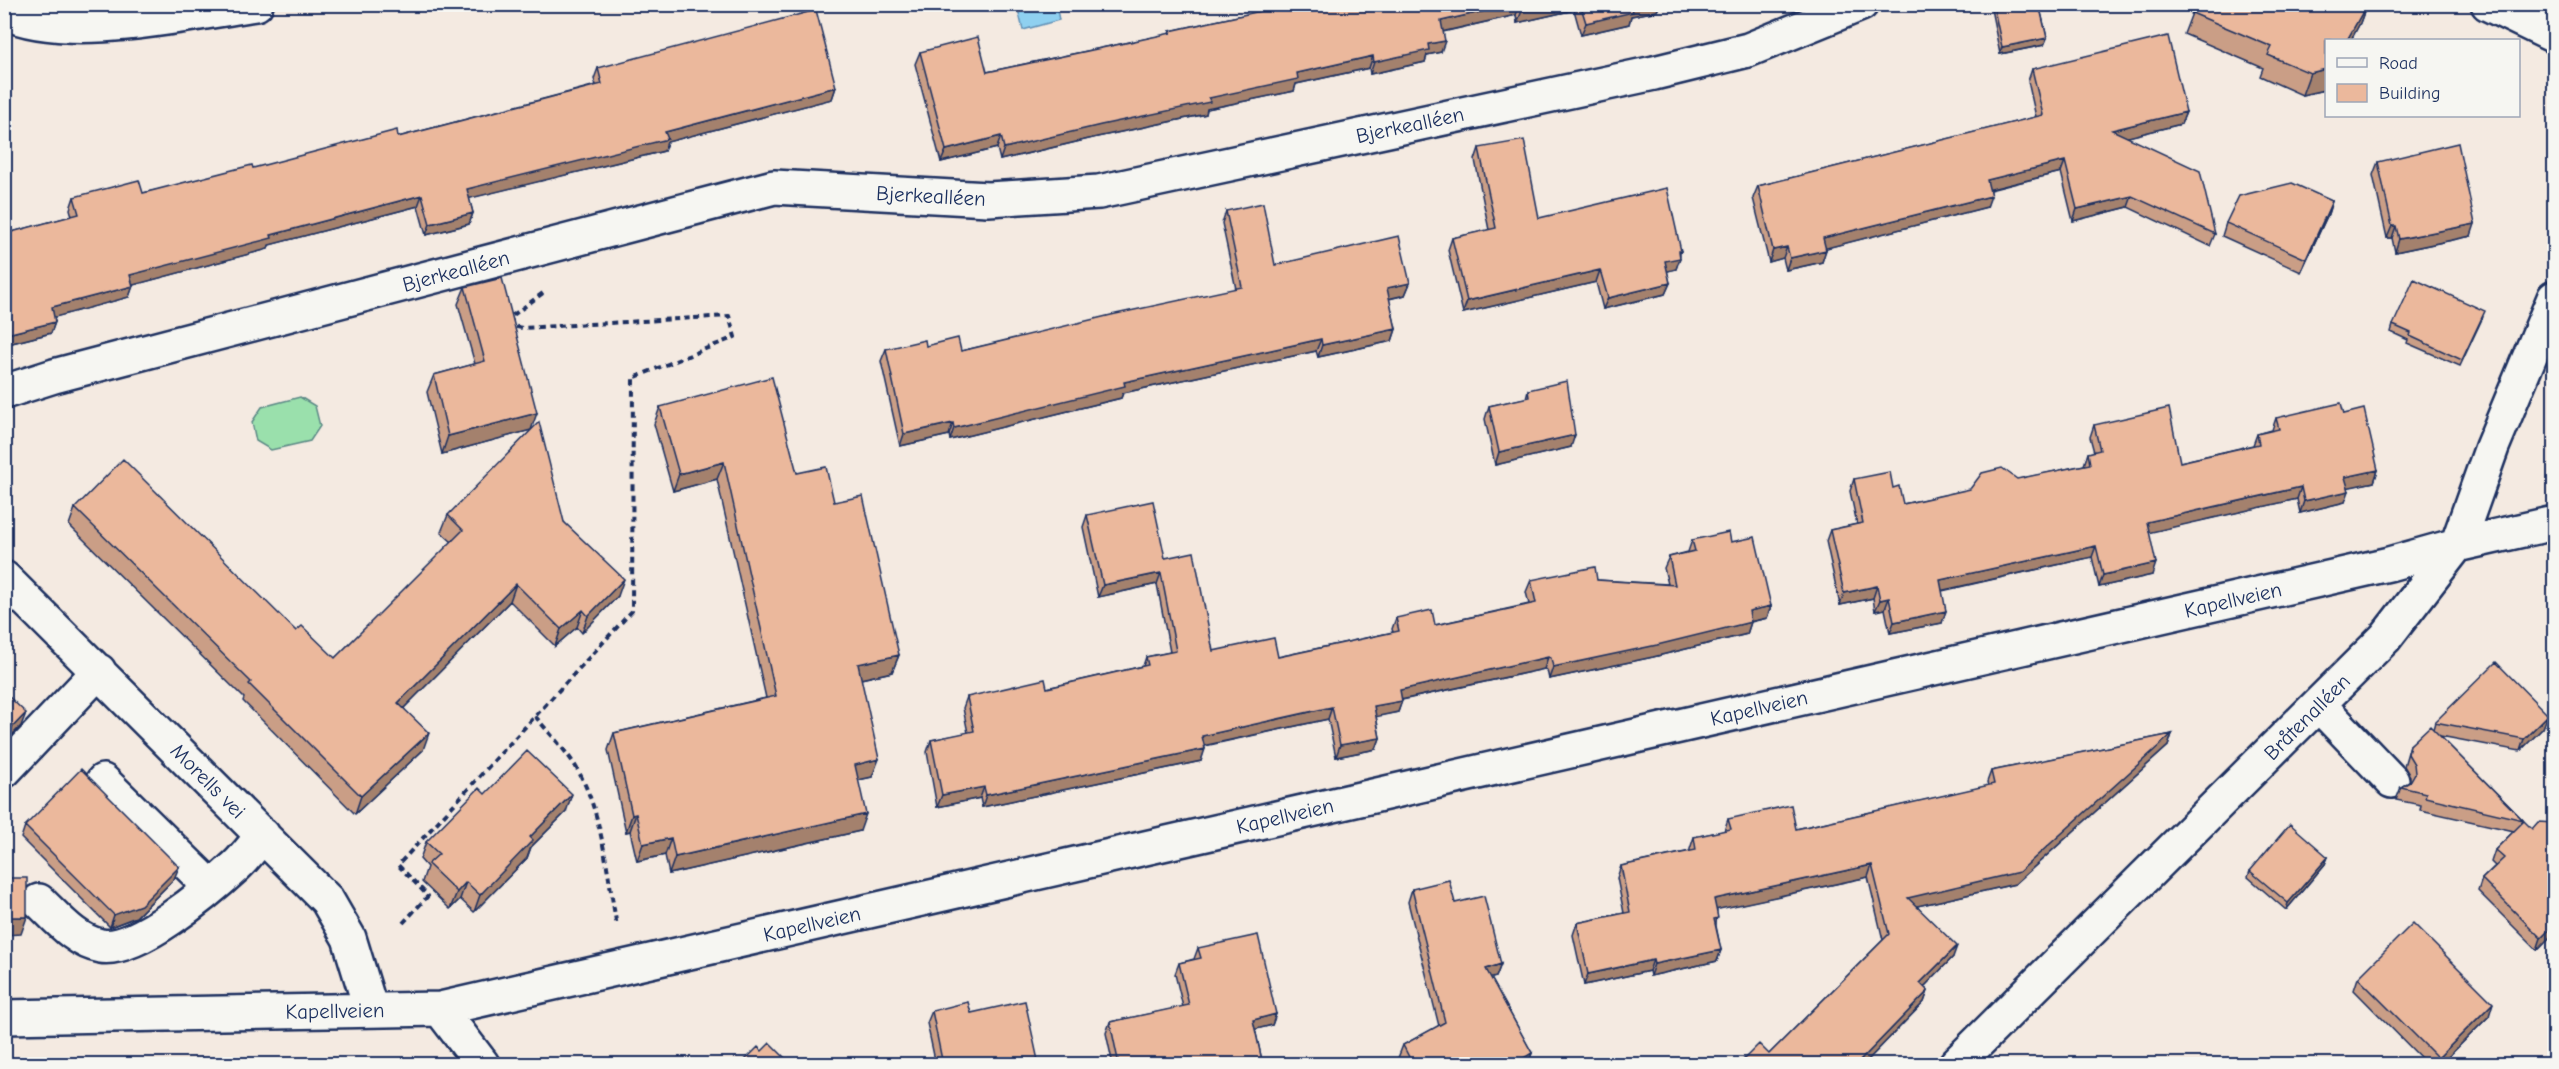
<svg xmlns="http://www.w3.org/2000/svg" width="2559" height="1069" font-family="'Comic Neue',sans-serif">
<style>
.green{fill:#9ae0ac;stroke:#5a8885;stroke-width:1.5}
.water{fill:#8fd0f0;stroke:#6190b6;stroke-width:1.5}
.lines{fill:none;stroke-linecap:round;stroke-linejoin:round}
.minor-casing{stroke:#1b2f5e;stroke-width:38}
.path{stroke:#1b2f5e;stroke-width:4;stroke-dasharray:6 4.5;stroke-linecap:butt}
.minor{stroke:#f6f6f2;stroke-width:33}
.wall{fill:#ca9e86;stroke:#1b2f5e;stroke-width:1.5}
.shaded-wall{fill:#a4816d;stroke:#1b2f5e;stroke-width:1.5}
.building{fill:#ebb89c;stroke:#1b2f5e;stroke-width:1.5}
.labels{text-anchor:middle;dominant-baseline:central;stroke-width:4.5;stroke-linejoin:round;paint-order:stroke}
.street-label{font-size:21px;fill:#1b2f5e;stroke:#f6f6f2}
</style>
<rect width="100%" height="100%" fill="#f4eae1"/>
<filter id="ink" filterUnits="userSpaceOnUse"><feTurbulence type="fractalNoise" baseFrequency=".0167" numOctaves="2"/><feDisplacementMap in="SourceGraphic" scale="12" xChannelSelector="R" yChannelSelector="G"/><feConvolveMatrix kernelMatrix="1 2 1 2 8 2 1 2 1" color-interpolation-filters="sRGB"/></filter>
<g filter="url(#ink)">
<path class="green" d="M300,397L315,406L320,426L310,441L271,450L256,441L252,422L262,407Z"/>
<path class="water" d="M1017,5H1056L1059,20L1023,30Z"/>
<g class="lines">
<g class="minor-casing">
<path id="minor" d="M2488,4L2554,36
M4,12C69,42 186,14 256,4
M4,392L54,376L774,187L988,199L1099,192L1654,73L1748,50L1861,4
M4,578L327,900L349,938L371,1010
M2319,705L2392,781
M4,771L99,671
M103,781L211,887
M39,901C56,917 76,942 101,946C136,953 210,890 236,866C246,857 254,845 263,835
M440,1009L482,1064
M4,1017L440,1009L2389,564L2457,545L2554,523
M1956,1064L2385,638L2457,545L2492,447L2554,298"/>
</g>
<path class="path" d="M535,716C548,732 565,749 576,767C603,813 607,874 617,926
M403,923L428,896L398,865L632,611L633,378L735,337L729,316L522,328L512,326V316L543,293"/>
<use href="#minor" class="minor"/>
</g>
<path class="wall" d="M1293,4H1660L1657,11L1631,16L1629,24L1581,35L1574,10L1517,23L1516,15L1443,32L1441,52L1427,55L1425,62L1370,74L1369,68L1296,84L1294,91L1207,109L1206,114L1097,137L1000,160L997,148L941,162L915,64L920,52L987,72L1130,42L1169,34L1170,31Z
M1990,4H2039L2047,38L2044,45L2000,54Z
M2367,4L2360,23L2324,90L2302,95L2260,76L2263,68L2184,34L2192,13Z
M598,68L836,87L832,99L667,142L664,151L469,198L473,213L469,224L426,235L418,206L269,245L268,249L133,285L129,297L54,317L55,322L51,333L4,345V234L72,216L70,209L74,197L143,193L398,137L596,85L594,79Z
M2032,69L2186,112L2181,124L2127,137L2215,234L2210,246L2128,207L2073,221L2061,172L1990,190L1987,207L1826,248L1822,262L1786,270L1783,258L1769,262L1753,198L1758,186L2036,117L2028,81Z
M1479,148L1539,218L1680,255L1676,269L1667,271L1670,283L1665,294L1603,309L1596,282L1463,313L1448,250L1452,238L1489,230L1475,160Z
M2378,162L2471,236L2395,252L2392,238H2387L2373,175Z
M2332,201L2328,214L2301,272L2222,236L2226,223Z
M1226,211L1275,265L1410,283L1405,295L1389,299L1396,329L1392,341L1318,357L1316,351L1123,393L1121,398L950,440L949,435L900,446L881,361L886,349L926,346L961,351L1236,289L1222,223Z
M465,287L531,430L442,454L427,392L434,375L475,364L458,304Z
M2483,317L2460,366L2407,343L2408,340L2391,332L2393,325Z
M1528,390L1571,447L1495,465L1485,419L1489,406L1526,398Z
M660,407L797,473L834,502L899,655L892,672L861,679L872,777L858,780L860,831L669,874L665,855L637,861L630,831L626,832L608,750L614,733L766,698L717,479L673,491L654,424Z
M2344,414L2378,470L2374,482L2348,487L2345,502L2300,513L2297,499L2149,532L2152,575L2099,587L2092,557L1942,591V623L1890,633L1885,609L1875,611L1873,598L1840,605L1826,541L1830,530L1857,524L1850,491L1854,479L1893,488L1903,504L2084,465L2088,453L2094,452L2090,437L2094,425L2180,462L2253,445L2257,434L2272,430L2276,418Z
M75,508L296,631L335,658L452,542L441,532L448,515L564,522L618,596L582,633L577,627L555,646L510,601L404,708L423,750L355,814L243,701L244,698L69,525Z
M1087,515L1165,558L1213,651L1278,657L1393,632L1392,629L1396,618L1435,625L1529,604L1526,592L1531,580H1597L1668,584L1664,568L1669,557L1688,552L1692,540L1731,542L1771,606L1767,618L1751,622L1747,634L1653,657L1549,679L1547,670L1544,669L1402,700L1398,712L1376,716L1380,738L1376,749L1336,757L1328,719L1205,746L1201,761L982,807L980,798L937,807L927,752L931,740L968,733L963,708L967,697L1047,688L1143,666L1146,657L1170,652L1157,584L1098,597L1083,527Z
M2435,722L2543,728L2520,751L2440,736L2523,820L2521,824L2532,829L2554,823V933L2537,950L2478,891L2482,879L2495,866L2491,862L2495,850L2514,831L2420,810L2421,805L2396,800L2401,787L2410,781V776L2404,766L2410,745L2433,729Z
M2172,734L2168,746L2015,884L1917,906L1953,957L1924,987L1928,991L1924,1002L1863,1065H1738L1769,1054L1883,940L1868,877L1717,909L1716,926L1721,950L1717,961L1650,976L1649,971L1584,985L1573,935L1577,923L1624,913L1617,878L1621,866L1690,851V849L1694,837L1724,831L1728,819L1796,829L1988,786L1987,782L1991,771Z
M485,794L566,812L531,847L527,858L474,912L460,899L450,909L422,882L427,867L420,859L426,842Z
M25,826L174,879L136,917L110,927L21,838Z
M2328,857L2325,864L2286,910L2248,877L2250,871Z
M1412,889L1455,903L1501,964L1496,977L1491,978L1532,1053L1528,1065H1402L1398,1058L1403,1045L1439,1026L1408,902Z
M1198,948L1276,1014L1272,1025L1255,1029L1263,1065H1113L1106,1033L1110,1022L1183,1007L1175,974L1179,963L1194,959Z
M2358,978L2489,1016L2440,1065H2428L2354,990Z
M932,1011L971,1013L1039,1065H936L927,1023Z"/>
<path class="shaded-wall" d="M1515,4H1520L1516,15L1437,33L1441,21Z
M1550,4H1576L1574,10L1517,23L1522,11Z
M1635,4H1660L1657,11L1631,16L1629,24L1581,35L1586,23Z
M2367,4L2360,23L2351,40H2347Z
M2047,38L2044,45L2000,54L2002,47Z
M1445,41L1441,52L1427,55L1425,62L1370,74L1374,62L1428,44Z
M1373,56L1369,68L1296,84L1294,91L1207,109L1206,114L1097,137L1000,160L1004,148L1209,98L1297,73Z
M2326,69V85L2324,90L2302,95L2310,73Z
M836,87L832,99L667,142L664,151L463,200L467,189L665,132Z
M2186,112L2181,124L2108,142L2112,130Z
M1001,136L997,148L941,162L946,150Z
M2065,161L2061,172L1983,191L1987,180Z
M422,195L418,206L269,245L268,249L126,287L130,275L271,235Z
M1991,196L1987,207L1819,250L1823,238Z
M2132,196L2128,207L2073,221L2077,209Z
M2332,201L2328,214L2301,272L2306,259Z
M473,213L469,224L426,235L430,224Z
M2475,224L2471,236L2395,252L2399,239Z
M2392,226H2396L2392,238H2387Z
M1787,247L1783,258L1769,262L1773,250Z
M1826,250L1822,262L1786,270L1790,258Z
M1679,251H1681L1678,258H1680L1676,269L1661,273L1665,261Z
M1600,270L1596,282L1463,313L1467,301Z
M1410,283L1405,295L1383,300L1387,288Z
M1670,283L1665,294L1603,309L1608,298Z
M133,286L129,297L48,319L52,307Z
M55,322L51,333L4,345V341L7,334Z
M1396,329L1392,341L1318,357L1322,345Z
M1321,339L1316,351L1123,393L1121,398L950,440L954,428L1124,382Z
M537,413L531,430L442,454L448,436Z
M953,423L949,435L900,446L904,434Z
M1575,435L1571,447L1495,465L1499,452Z
M724,462L717,479L673,491L679,474Z
M2378,470L2374,482L2341,489L2345,477Z
M2301,487L2297,499L2143,534L2147,522Z
M2349,491L2345,502L2300,513L2304,501Z
M2096,546L2092,557L1935,592L1940,580Z
M2156,563L2152,575L2099,587L2103,575Z
M1161,573L1157,584L1098,597L1103,585Z
M624,579L618,596L582,633L588,616Z
M516,584L510,601L392,720L398,703Z
M1877,586L1873,598L1840,605L1844,593Z
M1889,598L1885,609L1875,611L1880,600Z
M1771,606L1767,618L1744,623L1749,611Z
M583,610L577,627L555,646L561,629Z
M1946,611L1942,623L1890,633L1894,622Z
M1751,622L1747,634L1653,657L1549,679L1553,667Z
M899,655L892,672L851,681L858,664Z
M1548,657L1544,669L1396,701L1400,690Z
M1402,701L1398,712L1370,718L1374,706Z
M1332,707L1328,719L1198,747L1202,736Z
M26,713L21,726L4,743V736Z
M2548,715L2543,728L2520,751L2524,739Z
M429,733L423,750L355,814L361,796Z
M2172,734L2168,746L2015,884L1904,909L1908,898Z
M1380,738L1376,749L1336,757L1340,745Z
M1205,749L1201,761L982,807L986,795Z
M879,759L872,777L849,782L855,765Z
M984,787L980,798L937,807L942,795Z
M572,794L566,812L531,847L527,858L474,912L480,895L530,837Z
M636,814L630,831L626,832L632,815Z
M866,814L860,831L669,874L675,857Z
M671,838L665,855L637,861L643,844Z
M2328,857L2325,864L2286,910L2288,903Z
M1872,865L1868,877L1710,911L1714,899Z
M179,867L174,879L136,917L110,927L114,915Z
M466,882L460,899L450,909L457,892Z
M4,917H27L21,934L4,935Z
M2554,925V933L2537,950L2541,938Z
M1957,946L1953,957L1916,995L1920,983Z
M1721,950L1717,961L1650,976L1654,964Z
M1653,960L1649,971L1584,985L1588,974Z
M1501,964L1496,977L1482,981L1486,969Z
M1928,991L1924,1002L1863,1065H1856Z
M2493,1003L2489,1016L2440,1065H2436L2438,1058Z
M1276,1014L1272,1025L1249,1031L1253,1020Z
M1532,1053L1528,1065H1512Z"/>
<path class="building" d="M1293,4H1515L1441,21L1445,41L1428,44L1429,50L1374,62L1373,56L1297,73L1298,79L1209,98L1210,102L1101,125L1004,148L1001,136L946,150L920,52L978,37L987,72L1130,42L1171,33L1170,31Z
M1520,4H1550L1522,11Z
M1580,4H1635L1631,5L1633,12L1586,23Z
M1993,4H2039L2047,38L2002,47Z
M2195,4H2367L2347,40H2326V69L2310,73L2268,55L2272,47L2192,13Z
M816,10L836,87L665,132L668,139L467,189L473,213L430,224L422,195L271,235L272,238L130,275L133,286L52,307L55,322L7,334L4,324V234L79,214L74,197L139,180L143,193L252,165L253,168L397,130L398,137L602,84L598,68Z
M2168,36L2186,112L2112,130L2200,171L2215,234L2132,196L2077,209L2065,161L1987,180L1991,196L1823,238L1826,250L1790,258L1787,247L1773,250L1758,186L2043,115L2032,69Z
M1524,140L1539,218L1667,188L1681,251H1679L1680,258L1665,261L1670,283L1608,298L1600,270L1467,301L1452,238L1496,228L1479,148Z
M2458,143L2475,224L2399,239L2396,226H2392L2378,162Z
M2292,183L2332,201L2306,259L2226,223L2239,196Z
M1263,203L1275,265L1399,236L1410,283L1387,288L1396,329L1322,345L1321,339L1124,382L1125,386L954,428L953,423L904,434L886,349L925,340L926,346L958,338L961,351L1111,315L1242,287L1226,211Z
M502,278L537,413L448,436L434,375L485,361L465,287Z
M2414,279L2485,311L2462,360L2410,336L2411,333L2393,325Z
M772,377L797,473L826,467L834,502L863,496L899,655L858,664L879,759L855,765L866,814L675,857L671,838L643,844L636,814L632,815L614,733L776,696L724,462L679,474L660,407Z
M1567,381L1575,435L1499,452L1489,406L1529,397L1528,390Z
M2341,403L2344,414L2364,409L2378,470L2345,477L2349,491L2304,501L2301,487L2147,522L2156,563L2103,575L2096,546L1940,580L1946,611L1894,622L1889,598L1880,600L1877,586L1844,593L1830,530L1863,523L1854,479L1890,472L1893,488L1899,486L1903,504L1970,489L1982,473L2002,468L2017,479L2090,464L2088,453L2100,450L2094,425L2169,408L2180,462L2259,444L2257,434L2279,429L2276,418Z
M539,422L564,522L624,579L588,616L583,610L561,629L516,584L398,703L429,733L361,796L249,684L251,682L75,508L123,459L296,631L302,626L335,658L463,530L448,515Z
M1153,501L1165,558L1194,552L1213,651L1274,638L1278,657L1399,631L1396,618L1432,610L1435,625L1536,603L1531,580L1595,567L1597,580L1675,585L1669,557L1695,551L1692,540L1729,532L1731,542L1755,537L1771,606L1749,611L1751,622L1657,645L1553,667L1551,658L1548,657L1400,690L1402,701L1374,706L1380,738L1340,745L1332,707L1202,736L1205,749L986,795L984,787L942,795L931,740L974,731L967,697L1045,679L1047,688L1148,665L1146,657L1176,651L1161,573L1103,585L1087,515Z
M2496,662L2548,715L2524,739L2435,722Z
M4,692L26,713L4,736Z
M2430,726L2523,820L2425,797L2426,793L2401,787L2410,782L2415,773L2414,764L2408,754L2410,745Z
M2172,734L2019,872L1908,898L1957,946L1920,983L1928,991L1856,1065H1852L1848,1061L1845,1065H1738L1759,1044L1769,1054L1889,934L1872,865L1714,899L1718,918L1714,919L1721,950L1654,964L1653,960L1588,974L1577,923L1630,912L1621,866L1696,850L1694,837L1731,829L1728,819L1791,805L1796,829L1994,784L1991,771Z
M527,751L572,794L530,837L533,840L480,895L466,882L457,892L428,864L439,854L426,842L479,788L485,794Z
M81,769L179,867L141,905L114,915L25,826Z
M2524,821L2532,829L2538,822L2554,823V925L2541,938L2482,879L2504,858L2495,850Z
M2290,824L2328,857L2288,903L2250,871Z
M4,878H27V917H4Z
M1449,880L1455,903L1484,896L1501,964L1486,969L1532,1053L1512,1065H1413L1403,1045L1445,1022L1412,889Z
M2413,923L2493,1003L2438,1058L2358,978Z
M1258,935L1276,1014L1253,1020L1263,1065H1119L1110,1022L1189,1005L1179,963L1201,958L1198,948Z
M1025,1001L1039,1065H943L932,1011L968,1002L971,1013Z
M770,1043L792,1065H740L758,1047L762,1051Z"/>
</g>
<g class="labels">
<g class="street-label">
<text transform="translate(1410 125) rotate(-12)">Bjerkealléen</text>
<text transform="translate(931 196) rotate(3)">Bjerkealléen</text>
<text transform="translate(456 271) rotate(-15)">Bjerkealléen</text>
<text transform="translate(2233 600) rotate(-13)">Kapellveien</text>
<text transform="translate(1759 708) rotate(-13)">Kapellveien</text>
<text transform="translate(2307 717) rotate(-45)">Bråtenalléen</text>
<text transform="translate(208 781) rotate(45)">Morells vei</text>
<text transform="translate(1285 816) rotate(-13)">Kapellveien</text>
<text transform="translate(812 924) rotate(-13)">Kapellveien</text>
<text transform="translate(335 1011) rotate(-1)">Kapellveien</text>
</g>
</g>
<rect width="2559" height="1069" fill="none" stroke="#f6f6f2" stroke-width="24"/>
<rect x="12" y="12" width="2535" height="1045" fill="none" stroke="#1b2f5e" stroke-width="2" filter="url(#ink)"/>
<rect x="2325" y="39" width="195" height="78" fill="#f6f6f2" stroke="#9ea6b7" stroke-width="1.5"/>
<rect x="2337" y="58" width="30" height="9" fill="#f6f6f2" stroke="#9ea6b7" stroke-width="1.5"/>
<text x="2379" y="69" font-size="18" fill="#1b2f5e">Road</text>
<rect x="2337" y="84" width="30" height="18" fill="#ebb89c" stroke="#9ea6b7" stroke-width="1.5"/>
<text x="2379" y="99" font-size="18" fill="#1b2f5e">Building</text>
</svg>
